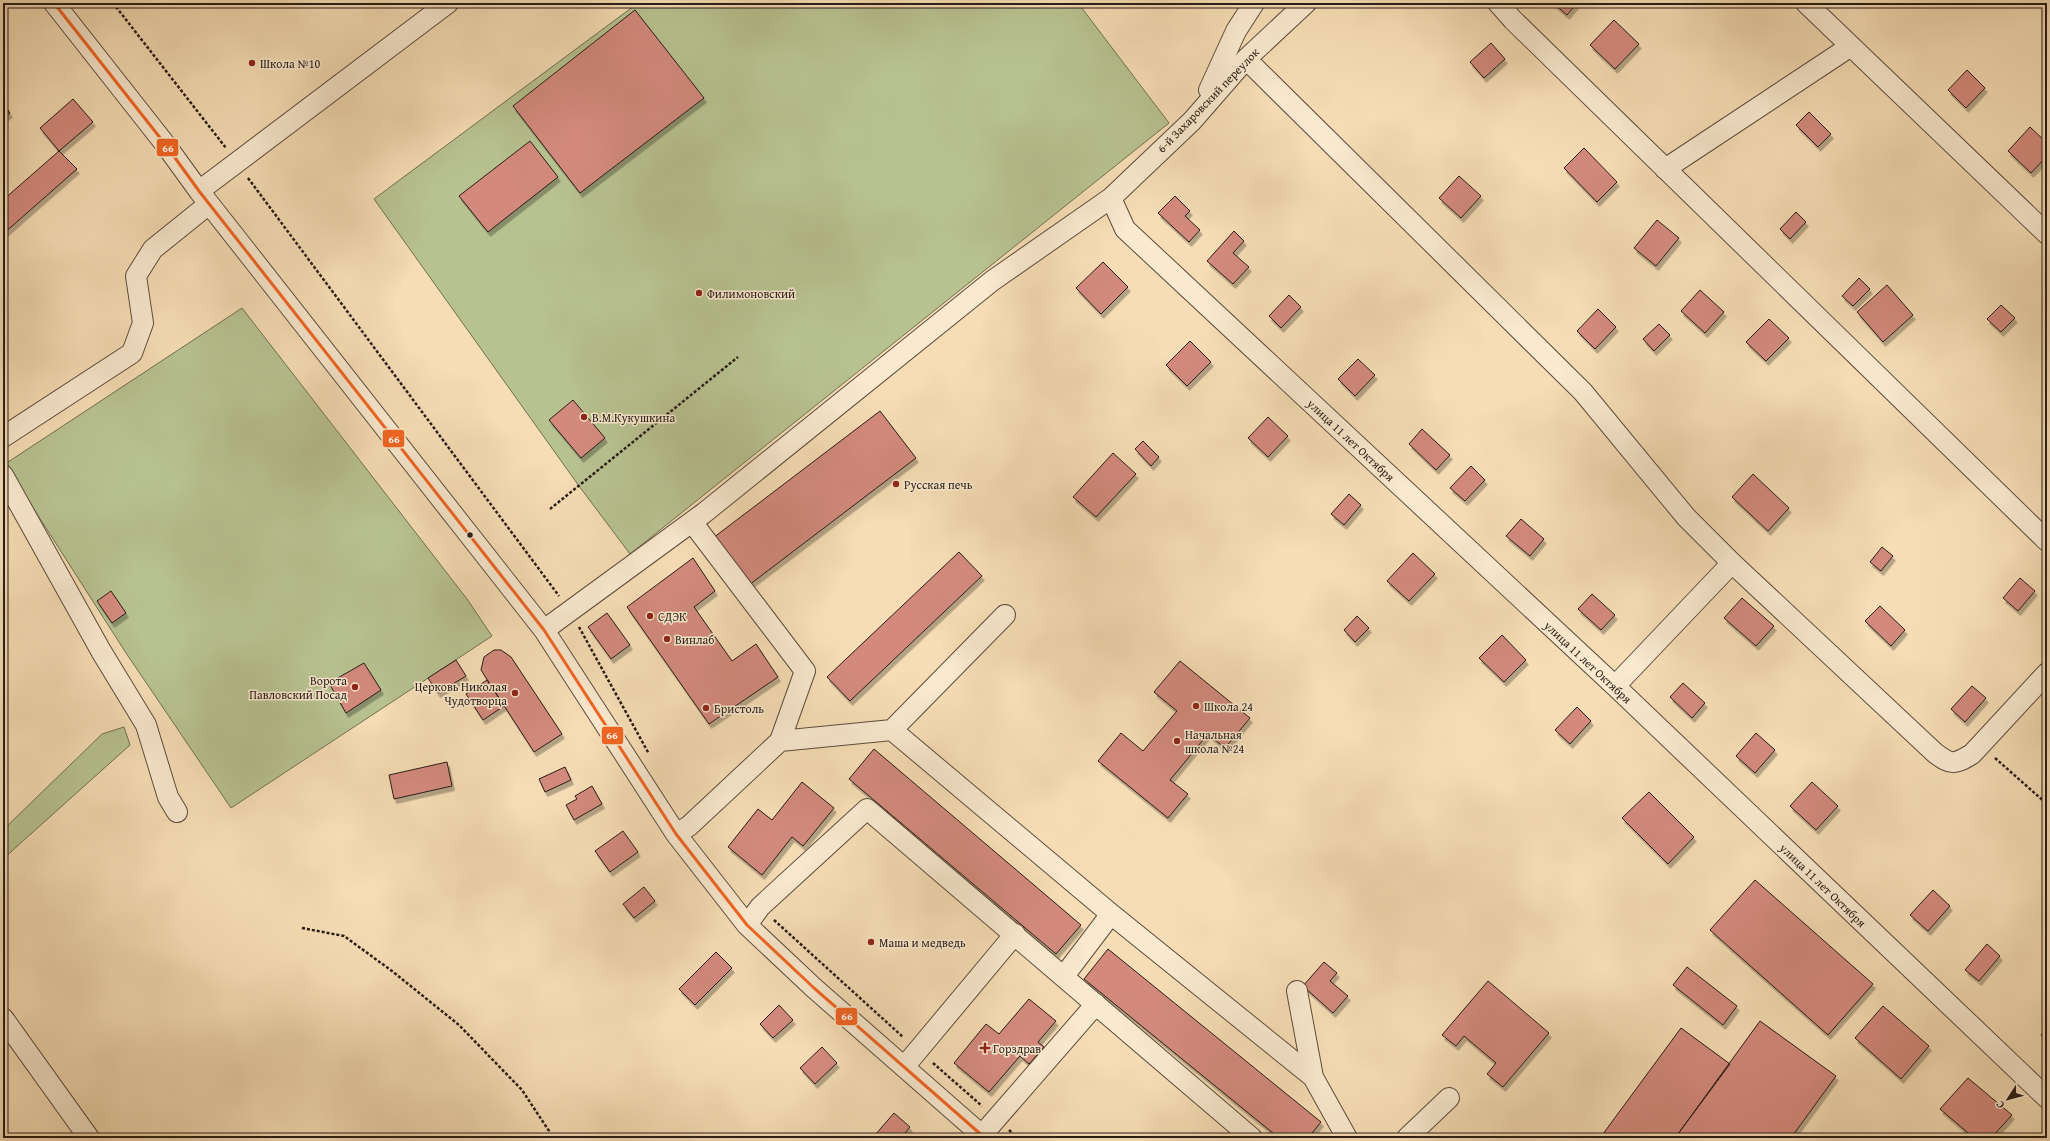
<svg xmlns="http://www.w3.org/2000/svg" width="2050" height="1141" font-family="'Gentium Book Plus',serif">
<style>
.green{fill:#b8c291;stroke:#706f54}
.building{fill:#d38a7d;stroke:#281c16;filter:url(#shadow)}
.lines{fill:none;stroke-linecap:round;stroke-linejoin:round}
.minor-casing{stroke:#5c4c3e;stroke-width:22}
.path{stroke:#281c16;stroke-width:2.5;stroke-dasharray:3 2;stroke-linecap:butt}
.minor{stroke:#f9e9cf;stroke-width:20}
.bus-1-casing{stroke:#f9e9cf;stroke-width:6}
.bus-1{stroke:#f26522;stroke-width:3}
.poi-dot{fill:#8f2418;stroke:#f9e9cf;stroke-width:1.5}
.bus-dot{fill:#281c16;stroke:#f9e9cf;stroke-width:1.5}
.labels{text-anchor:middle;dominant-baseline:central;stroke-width:3;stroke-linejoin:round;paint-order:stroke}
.poi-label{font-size:12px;fill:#281c16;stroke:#f9e9cf;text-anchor:start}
.street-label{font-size:12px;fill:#281c16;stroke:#f9e9cf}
.line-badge{stroke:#f9e9cf;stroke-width:1.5}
.badge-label{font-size:11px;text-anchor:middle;font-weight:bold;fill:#fff}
</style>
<defs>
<filter id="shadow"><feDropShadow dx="2.5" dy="4.5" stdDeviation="0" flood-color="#0004"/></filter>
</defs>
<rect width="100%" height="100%" fill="#f6ddb5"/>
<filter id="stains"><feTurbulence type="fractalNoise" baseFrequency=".005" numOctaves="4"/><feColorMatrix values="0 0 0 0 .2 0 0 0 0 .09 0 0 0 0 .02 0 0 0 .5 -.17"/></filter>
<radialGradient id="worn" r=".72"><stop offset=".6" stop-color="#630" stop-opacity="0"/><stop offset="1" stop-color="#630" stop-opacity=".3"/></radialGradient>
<path class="green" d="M638,3H1078L1169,123L630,554L579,486L374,199Z
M242,308L467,599L492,636L231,808L126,653L5,464Z
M124,727L130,745L3,859V830L102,734Z"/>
<path class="building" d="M1553,3H1577L1567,15Z
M635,10L704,98L580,193L513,106Z
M1614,20L1639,44L1615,69L1590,45Z
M1491,43L1505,59L1484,78L1470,62Z
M1967,70L1985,88L1966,108L1948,90Z
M73,99L93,122L59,151L40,128Z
M3,103L10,113L3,118Z
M1809,112L1831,134L1818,147L1796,125Z
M2030,127L2047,143V156L2031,173L2008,151Z
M530,141L558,177L488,232L459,196Z
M1584,148L1617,182L1597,202L1564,168Z
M59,151L77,169L3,234V200Z
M1459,176L1481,196L1461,218L1439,198Z
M1175,196L1190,211L1185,216L1200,230L1189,242L1158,213Z
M1796,212L1806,222L1790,239L1780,229Z
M1657,220L1679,238L1656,266L1634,248Z
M1234,231L1244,241L1233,253L1249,267L1233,284L1207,261Z
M1103,262L1128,287L1101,314L1076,288Z
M1859,278L1870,289L1853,306L1842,296Z
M1887,285L1913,315L1883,342L1857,312Z
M1700,290L1724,312L1705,333L1681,311Z
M1289,295L1301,307L1281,328L1269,316Z
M2001,305L2015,318L2001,332L1987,319Z
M1598,309L1616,327L1595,349L1577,331Z
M1769,319L1789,338L1766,361L1746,342Z
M1659,324L1670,335L1654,351L1643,339Z
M1190,341L1211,362L1187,386L1166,365Z
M1358,359L1375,375L1355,396L1338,379Z
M573,400L605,438L581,458L549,420Z
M880,411L916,458L749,585L713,538Z
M1268,417L1288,436L1268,457L1248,438Z
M1422,429L1450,455L1436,470L1409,444Z
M1143,441L1159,457L1151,466L1135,449Z
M1113,453L1136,474L1096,517L1073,497Z
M1471,466L1485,480L1465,501L1450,488Z
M1753,474L1789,508L1768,531L1732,497Z
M1349,494L1361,505L1344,525L1331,514Z
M1521,519L1544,539L1530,556L1506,536Z
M1882,547L1893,556L1881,571L1870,562Z
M959,552L982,576L850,701L827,677Z
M1413,553L1435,574L1409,601L1387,581Z
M693,558L715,591L694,607L732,661L756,644L778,677L709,724L627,607Z
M2020,578L2035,591L2018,611L2003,598Z
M111,591L126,613L112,623L97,601Z
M1592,594L1615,615L1601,630L1578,609Z
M1742,598L1774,626L1756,646L1724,618Z
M1880,606L1905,630L1891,646L1865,621Z
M607,613L630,645L611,659L588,627Z
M1357,616L1369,628L1355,642L1344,630Z
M1502,635L1526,660L1504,682L1479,658Z
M494,650H501L511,657L562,734L534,752L481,670L484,657Z
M456,660L466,676L438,693L428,678Z
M1180,661L1250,718L1225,748L1208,734L1170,780L1188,794L1168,818L1098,761L1121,733L1143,751L1177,711L1154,692Z
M364,663L381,690L346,713L329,683Z
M487,680L504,706L483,720L466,694Z
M1683,683L1705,703L1692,718L1670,697Z
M1972,686L1986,698L1965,722L1951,709Z
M1577,707L1591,721L1570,744L1555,730Z
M1756,733L1775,750L1755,773L1736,756Z
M874,749L1081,925L1056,954L849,779Z
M447,762L452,786L394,799L389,775Z
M565,767L571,780L545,792L539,779Z
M802,782L834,808L803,846L792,837L762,875L728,847L758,809L772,820Z
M1812,782L1838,806L1816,830L1790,806Z
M592,786L602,804L574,820L566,805L577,799L575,796Z
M1649,792L1694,837L1668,864L1622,818Z
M623,831L638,852L610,872L595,851Z
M1755,880L1873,984L1828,1035L1710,930Z
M644,887L655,901L634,918L623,904Z
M1933,890L1950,906L1928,931L1910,915Z
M1987,944L2000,956L1979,981L1965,970Z
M1108,949L1321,1122L1308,1138H1279L1084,979Z
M716,952L732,968L695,1005L679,989Z
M1324,962L1337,973L1330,981L1348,996L1333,1013L1303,986Z
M1687,967L1737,1006L1723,1025L1673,985Z
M1488,981L1549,1033L1503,1087L1487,1074L1496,1063L1464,1036L1456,1046L1442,1035Z
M1029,999L1056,1021L1038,1042L1044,1047L1029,1064L1020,1056L989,1092L954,1063L986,1024L999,1034Z
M779,1005L793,1020L773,1038L760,1024Z
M1883,1006L1929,1046L1901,1079L1855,1038Z
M1760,1021L1836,1076L1791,1138H1675Z
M1681,1028L1730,1064L1675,1138H1600Z
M2047,1028V1040L2041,1035Z
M822,1047L837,1063L815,1084L800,1068Z
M1968,1078L2012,1115L1991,1138H1974L1940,1109Z
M894,1113L910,1127L901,1138H879L875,1135Z
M1845,1133L1851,1138H1841Z"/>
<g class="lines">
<g class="minor-casing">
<path id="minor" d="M54,3L165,144L199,191L544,630L676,834L747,925L814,988L985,1138
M1498,3L1513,20L2047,541
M1806,3L2047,234
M1246,59L1583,392L1686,517L1732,563L1935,753C1951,765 1954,765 1972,754L2047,673
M1209,90L1236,31L1254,3
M1665,169L1851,46
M199,191L448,3
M1111,198L1125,229L1615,686L2047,1098
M3,437L132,353L143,323L136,276L153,249L209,204
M3,475L101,651L146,725L168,797L177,812
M692,522L805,671L780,741
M544,630L704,513L992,281L1111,198L1192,121L1246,59L1306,3
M1615,686L1732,563
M892,730L1111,914L1313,1077L1347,1138
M676,834L689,826L780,741L892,730L1005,615
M747,925L760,907L867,809L1252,1138
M1064,976L1111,914
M1297,991L1313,1077
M3,1018L89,1138
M904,1067L1015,934
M982,1135L1096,1004
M1407,1138L1449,1098"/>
</g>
<path class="path" d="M113,3L226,148
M248,178L559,596
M550,509L738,357
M579,627L649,754
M1995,758L2047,804
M774,920L903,1037
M302,928L344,936L392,971L459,1025L522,1090L549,1131V1138
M933,1063L982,1106
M1009,1130L1018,1138"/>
<use href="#minor" class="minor"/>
<g class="bus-1-casing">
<path id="bus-1" d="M54,3L165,144L199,191L544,630L676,834L747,925L814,988L985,1138"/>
</g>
<use href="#bus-1" class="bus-1"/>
</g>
<g class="poi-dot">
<circle cx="252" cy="63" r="4"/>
<circle cx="699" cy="293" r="4"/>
<circle cx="584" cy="417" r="4"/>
<circle cx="896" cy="484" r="4"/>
<circle cx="650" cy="616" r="4"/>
<circle cx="667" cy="639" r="4"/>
<circle cx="355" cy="687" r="4"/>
<circle cx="515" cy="693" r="4"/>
<circle cx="1196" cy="706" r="4"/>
<circle cx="706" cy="708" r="4"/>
<circle cx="1177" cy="741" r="4"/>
<circle cx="871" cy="942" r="4"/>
<path d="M983 1042h4v4h4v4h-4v4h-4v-4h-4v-4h4z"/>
</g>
<circle class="bus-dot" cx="470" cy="535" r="3.5"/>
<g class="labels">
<g class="poi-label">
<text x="260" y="63">Школа №10</text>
<text x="707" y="293">Филимоновский</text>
<text x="592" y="417">В.М.Кукушкина</text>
<text x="904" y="484">Русская печь</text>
<text x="658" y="616">СДЭК</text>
<text x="675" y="639">Винлаб</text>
<text x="347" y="680" text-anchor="end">Ворота<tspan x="347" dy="14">Павловский Посад</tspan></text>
<text x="507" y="686" text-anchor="end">Церковь Николая<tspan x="507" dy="14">Чудотворца</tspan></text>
<text x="1204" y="706">Школа 24</text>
<text x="714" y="708">Бристоль</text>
<text x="1185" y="734">Начальная<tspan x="1185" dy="14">школа №24</tspan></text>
<text x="879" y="942">Маша и медведь</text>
<text x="993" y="1048">Горздрав</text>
</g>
<g class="street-label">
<text transform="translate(1208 100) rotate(-46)">6-й Захаровский переулок</text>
<text transform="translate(1351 440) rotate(43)">улица 11 лет Октября</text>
<text transform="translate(1588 662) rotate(43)">улица 11 лет Октября</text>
<text transform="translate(1823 885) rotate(44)">улица 11 лет Октября</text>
</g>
</g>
<g class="line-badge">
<rect x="156" y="138" width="23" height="19" rx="4" fill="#f26522"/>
<rect x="382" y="429" width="23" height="19" rx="4" fill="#f26522"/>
<rect x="601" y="726" width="23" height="19" rx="4" fill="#f26522"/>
<rect x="835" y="1007" width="23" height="19" rx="4" fill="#f26522"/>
</g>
<g class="badge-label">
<text x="168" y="152">66</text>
<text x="394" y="443">66</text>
<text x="612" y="739">66</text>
<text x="847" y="1020">66</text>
</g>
<rect width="2050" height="1141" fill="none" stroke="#f6ddb5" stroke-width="16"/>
<rect x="4" y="4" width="2042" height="1133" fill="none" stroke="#281c16" stroke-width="2"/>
<rect x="8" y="8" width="2034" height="1125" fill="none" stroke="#281c16"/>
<g transform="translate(2008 1099) rotate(234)" stroke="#f9e9cf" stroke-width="3" paint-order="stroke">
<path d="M0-3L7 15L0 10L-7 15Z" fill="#281c16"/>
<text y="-6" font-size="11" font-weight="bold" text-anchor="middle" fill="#281c16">С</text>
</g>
<rect width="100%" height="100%" filter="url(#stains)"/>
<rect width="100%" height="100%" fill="url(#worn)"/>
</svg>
